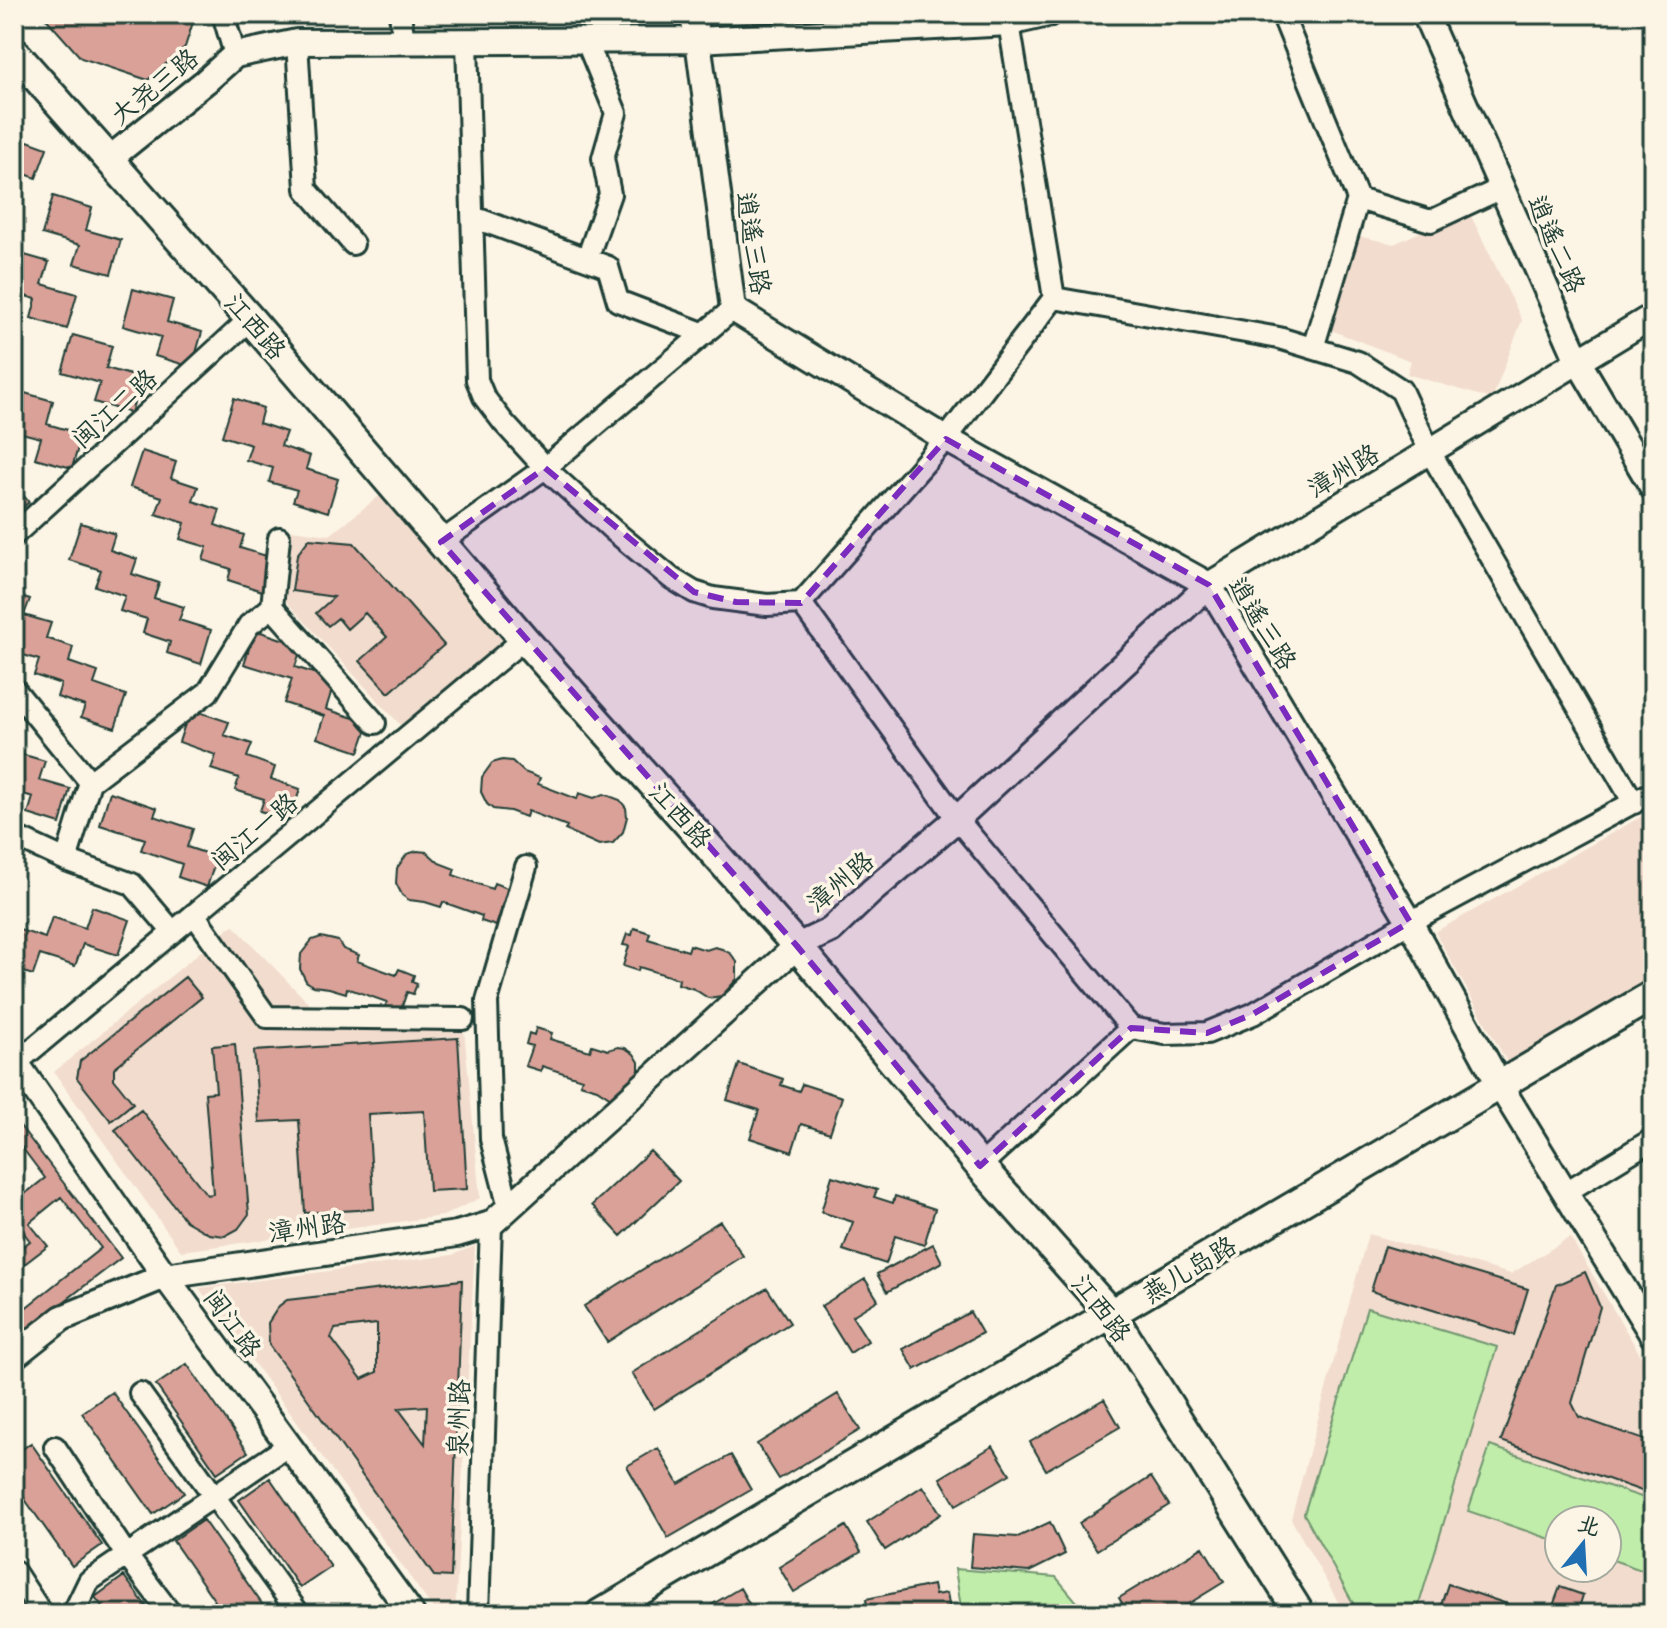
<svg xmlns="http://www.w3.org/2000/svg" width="1667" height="1628" font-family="'Patrick Hand','LXGW WenKai TC',sans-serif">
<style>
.built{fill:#f2dcce;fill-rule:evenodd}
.green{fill:#c1edaa;stroke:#70956f;stroke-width:2}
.building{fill:#daa198;stroke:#1f3d34;stroke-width:2;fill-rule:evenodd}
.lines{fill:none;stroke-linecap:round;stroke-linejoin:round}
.minor-casing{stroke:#1f3d34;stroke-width:26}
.tertiary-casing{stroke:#1f3d34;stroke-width:30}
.secondary-casing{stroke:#1f3d34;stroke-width:34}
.minor{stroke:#fcf5e5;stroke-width:20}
.tertiary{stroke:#fcf5e5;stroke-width:24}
.secondary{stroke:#fcf5e5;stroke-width:28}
.marked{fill:#7b2cbf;fill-opacity:0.2;stroke:#7b2cbf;stroke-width:6;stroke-dasharray:16 10;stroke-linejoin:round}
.labels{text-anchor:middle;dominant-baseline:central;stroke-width:7;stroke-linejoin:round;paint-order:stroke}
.street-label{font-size:26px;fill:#1f3d34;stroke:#fcf5e5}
</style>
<rect width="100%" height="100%" fill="#fcf5e5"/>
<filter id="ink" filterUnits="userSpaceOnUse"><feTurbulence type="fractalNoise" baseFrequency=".0125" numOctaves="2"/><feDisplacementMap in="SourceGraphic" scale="16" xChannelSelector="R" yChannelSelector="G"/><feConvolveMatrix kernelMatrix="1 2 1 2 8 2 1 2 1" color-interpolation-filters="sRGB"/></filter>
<g filter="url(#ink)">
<path class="built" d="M1468,210L1522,320L1492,399L1407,374L1411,361L1328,329L1358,236L1394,244Z
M382,494L509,638L404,729L285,600L291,530L330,535Z
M1653,810V987L1512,1071L1435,932Z
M233,925L324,1019H463L480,1198L443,1216L181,1251L54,1072Z
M1368,1234L1511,1274L1570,1237L1653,1376V1614H1345L1291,1519ZM1559,1520H1607V1568H1559Z
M475,1246L455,1614H437L199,1288L452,1255Z"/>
<path class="green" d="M1367,1308L1497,1347L1416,1614H1359L1304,1514Z
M1490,1446L1653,1501V1554L1647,1572L1607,1558V1520H1559V1542L1468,1511Z
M955,1569L1056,1577L1087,1614H962Z"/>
<path class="building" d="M42,14H180L194,19L185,47L148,80L81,58Z
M14,136L47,148L36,178L14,170Z
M53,196L92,208L86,230L121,240L111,274L74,264L80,245L42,234Z
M14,252L49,262L42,284L77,294L67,329L31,318L36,299L14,293Z
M133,289L173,300L167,322L202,332L192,367L155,356L161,337L123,326Z
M73,335L112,346L106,368L141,378L131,413L94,402L100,383L62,372Z
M14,390L53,401L47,424L82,434L72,468L35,458L41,438L14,431Z
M234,398L263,408L259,423L286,432L281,446L310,456L306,469L338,479L328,512L293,501L297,490L269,482L273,468L246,460L251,445L222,436Z
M142,451L176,462L171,478L198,487L193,501L220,510L215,525L244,535L240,548L273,558L262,591L228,580L231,569L203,560L207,547L180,539L185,523L156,514L162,497L130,487Z
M14,485L29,502L14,515Z
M81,523L115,534L110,550L137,559L132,574L159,583L154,598L184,607L179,620L211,630L201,664L167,653L170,642L143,633L147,619L120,611L125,596L95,586L101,570L69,560Z
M309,539L354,543L444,645L389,693L360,661L387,637L365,613L347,629L338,618L328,626L316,613L334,597L292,591L297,555Z
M14,594L30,599L24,615L51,623L46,638L73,647L69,662L98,672L94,684L126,695L115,728L81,717L85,706L57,697L61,684L34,675L39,660L14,652Z
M255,630L302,646L295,667L335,680L326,709L369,723L359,752L317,738L324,716L284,703L292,679L244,664Z
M190,709L229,722L224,735L252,744L247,757L275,767L271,779L300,789L290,821L260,811L264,799L235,790L239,778L211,769L216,755L179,742Z
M14,752L45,761L39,780L70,789L60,824L28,814L33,797L14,791Z
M502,760L512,761L524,772L540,778L538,784L577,799L579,793L594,798L604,794L620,800L626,808L627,817L623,832L613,843L599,845L565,830L567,826L528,811L526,817L510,811L493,809L487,804L481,792L482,777L492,763Z
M110,792L157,808L154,816L193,829L187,847L217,857L207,887L178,877L182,864L141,850L145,839L100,825Z
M417,851L427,852L439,863L455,869L453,875L492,889L494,883L510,889L507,896L512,897L508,908L503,906L496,926L481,921L482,916L443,902L441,907L425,902L409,900L402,895L396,883L397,868L407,854Z
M92,907L130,920L118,955L83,944L75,966L40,955L33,975L14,969V928L45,938L52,917L85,928Z
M634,928L650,933L648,939L688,951L690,945L706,950L715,947L722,949L731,954L737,962V979L722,996L708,998L694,989L678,984L679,979L639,967L638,971L623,966L629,946L623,945L627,934L632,935Z
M321,937L338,941L343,949L359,955L357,961L396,975L399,969L414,975L412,982L417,984L413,994L407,992L400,1012L385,1007L387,1002L347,988L346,993L329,988L313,986L306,981L300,969L301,954L312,940Z
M185,977L202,997L114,1068V1079L133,1103L111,1121L77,1078L80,1061Z
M536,1028L552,1033L550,1039L590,1051L592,1045L608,1050L618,1047L625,1048L634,1054L639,1062V1079L619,1098H611L597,1089L580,1084L582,1079L542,1066L541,1071L525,1066L532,1046L526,1044L529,1033L534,1035Z
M458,1038L467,1189L429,1191L424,1111L368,1114L374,1209L305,1213L299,1120L259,1122L254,1051Z
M235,1044L249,1214L238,1229L225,1236L209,1234L186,1221L115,1130L141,1110L207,1195L213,1194L205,1093L216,1092L212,1046Z
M739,1064L783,1079L781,1085L799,1091L802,1084L842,1097L830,1133L801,1124L792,1152L750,1138L759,1110L727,1100Z
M14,1118L121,1258L14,1340V1253L30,1241L14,1220Z
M14,1137L45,1178L17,1200L14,1196Z
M650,1151L679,1181L621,1236L592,1205Z
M832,1176L877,1190L874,1197L893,1203L895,1196L935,1209L924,1245L895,1236L886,1264L843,1250L853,1222L821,1212Z
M61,1197L101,1248L14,1317V1272L48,1246L29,1223Z
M720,1221L743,1256L607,1342L584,1306Z
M933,1244L942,1262L887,1292L877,1274Z
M1385,1246L1528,1289L1514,1335L1371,1291Z
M1585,1272L1600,1307L1572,1403L1579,1417L1653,1443V1495L1501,1441L1556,1285Z
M865,1279L878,1300L852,1316L868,1341L850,1353L821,1306Z
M462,1280L451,1577L434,1576L269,1345L268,1323L279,1306L287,1300ZM377,1324V1372L362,1379L331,1338L335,1329ZM427,1406L425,1444L398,1408Z
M767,1288L790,1323L654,1409L632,1373Z
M970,1312L982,1333L915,1370L903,1349Z
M187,1364L248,1452L217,1473L156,1385Z
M112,1392L184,1493L153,1514L82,1413Z
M838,1394L860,1430L779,1479L757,1444Z
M1104,1399L1120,1427L1046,1470L1030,1442Z
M31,1443L102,1545L72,1566L14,1484V1455Z
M993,1446L1010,1474L956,1505L940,1478Z
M658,1448L679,1484L731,1455L751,1490L668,1538L627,1466Z
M1151,1477L1169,1505L1097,1550L1079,1523Z
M270,1478L331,1567L300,1588L239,1500Z
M923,1486L941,1514L885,1550L867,1522Z
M203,1520L269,1614H224L173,1541Z
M1050,1522L1065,1554L1029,1572L970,1567L973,1534L1018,1537Z
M846,1526L861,1552L794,1592L779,1567Z
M1203,1547L1224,1582L1172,1614H1129L1119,1598Z
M124,1576L152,1614H108L95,1597Z
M1448,1584L1537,1614H1438Z
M933,1585L935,1595L947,1593L951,1614H857L868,1612L866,1599Z
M1560,1587L1583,1595L1577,1614H1550Z
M14,1588L32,1614H14Z
M740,1588L755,1614H696Z"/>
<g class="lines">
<g class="minor-casing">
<path id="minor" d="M223,14L235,55
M400,14L404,42
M1282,14L1358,199L1313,348
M586,40L616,113L603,158L610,194L587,259
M467,41L477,380L484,397L503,422L545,468L613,530L671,578L694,592L713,598L767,605L801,603L946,439L1054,298L1009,23
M297,42L306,189L353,244
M1358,199L1431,221L1502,188
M473,217L608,267L618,301L705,334
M1054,298L1279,338L1358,362L1401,390L1429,450L1634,803
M14,535L250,319
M441,542L545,468L733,309
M801,603L957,819L1131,1028L1165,1034L1207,1033L1253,1014L1410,922L1653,792
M272,607L375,723
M14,689L90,782L208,692L249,625L272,607L279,538
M14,836L66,860L90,782
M66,860L132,884L173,932
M194,914L267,1017L463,1019
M16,1063L524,639
M980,1166L1131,1028
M1566,1192L1653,1139
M509,1208L491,1139L487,1001L526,867
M140,1393L299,1614
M55,1447L127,1556L171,1614
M14,1571L42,1614
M73,1614L89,1581L289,1445
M478,1614L491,1224"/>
</g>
<g class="tertiary-casing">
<path id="tertiary" d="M692,14L698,40L733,309L946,439L1209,585L1410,922L1499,1084L1653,1336
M1425,14L1578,361L1653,488
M108,160L206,81L235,55L297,42L698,40L1009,23L1048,14
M14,1060L165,1276L412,1614
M14,1356L62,1318L165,1276L457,1234L491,1224L797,946L831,930L872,891L957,819L1209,585L1653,316"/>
</g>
<g class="secondary-casing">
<path id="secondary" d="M14,52L250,319L524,639L797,946L980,1166L1112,1315L1300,1614
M600,1614L1653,995"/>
</g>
<use href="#minor" class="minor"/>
<use href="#tertiary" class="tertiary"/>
<use href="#secondary" class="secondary"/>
</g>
</g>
<path class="marked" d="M946,439L1209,585L1410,922L1253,1014L1207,1033L1131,1028L980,1166L797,946L441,542L545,468L694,592L736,602L801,603Z"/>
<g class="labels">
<g class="street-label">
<text transform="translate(154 86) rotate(-39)">大尧三路</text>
<text transform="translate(754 243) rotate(81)">逍遥三路</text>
<text transform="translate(1557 244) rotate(66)">逍遥二路</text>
<text transform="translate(256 326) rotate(49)">江西路</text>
<text transform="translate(114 408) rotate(-42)">闽江二路</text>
<text transform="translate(1343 470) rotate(-31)">漳州路</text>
<text transform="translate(1263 623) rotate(58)">逍遥三路</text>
<text transform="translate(681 815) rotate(48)">江西路</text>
<text transform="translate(254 831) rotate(-40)">闽江一路</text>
<text transform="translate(840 881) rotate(-40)">漳州路</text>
<text transform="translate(307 1227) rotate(-8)">漳州路</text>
<text transform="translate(1189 1269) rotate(-31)">燕儿岛路</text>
<text transform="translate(1102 1308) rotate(52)">江西路</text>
<text transform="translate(233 1323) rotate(54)">闽江路</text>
<text transform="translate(458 1418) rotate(-88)">泉州路</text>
</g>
</g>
<rect width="1667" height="1628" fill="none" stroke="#fcf5e5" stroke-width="48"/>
<rect x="24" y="24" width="1619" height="1580" fill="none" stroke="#1f3d34" stroke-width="3" filter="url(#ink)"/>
<g transform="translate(1583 1544) rotate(18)"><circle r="38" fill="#fcf5e5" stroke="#a4ab9e" stroke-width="2"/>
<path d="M0-6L14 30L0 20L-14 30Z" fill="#1f6fb2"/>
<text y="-12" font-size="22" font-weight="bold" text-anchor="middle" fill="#1f3d34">北</text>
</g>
</svg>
